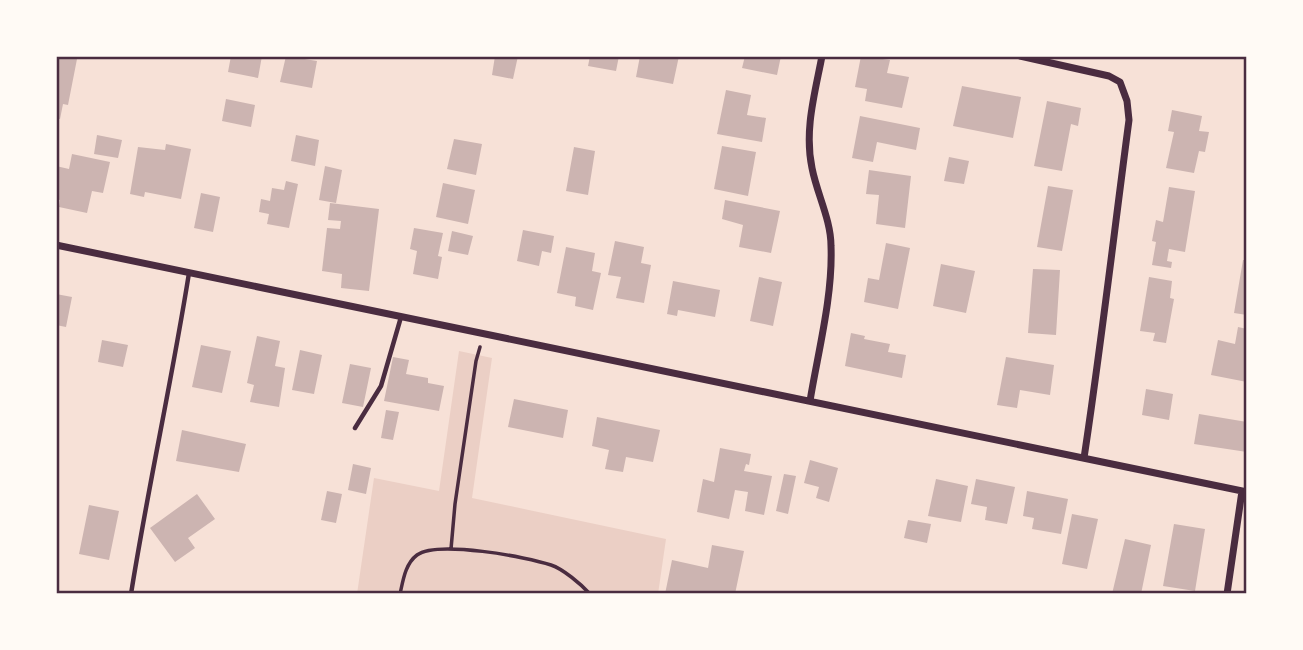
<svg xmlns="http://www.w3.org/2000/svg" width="1303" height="650" font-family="Ubuntu,sans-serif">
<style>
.green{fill:#ebcfc5}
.building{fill:#ccb4b1}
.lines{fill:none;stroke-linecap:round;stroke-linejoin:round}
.path{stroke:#4a2c40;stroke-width:3.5}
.service{stroke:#4a2c40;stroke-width:4.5}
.minor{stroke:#4a2c40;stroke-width:7}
.neatline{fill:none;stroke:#4a2c40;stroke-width:2.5}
</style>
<rect width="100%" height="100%" fill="#f7e1d7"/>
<path class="green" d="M459,351L492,358L472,498L666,539L658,594H357L374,478L439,491Z"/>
<path class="building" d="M56,56L77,59L68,105L63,104L60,119L56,118Z
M231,56H262L258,78L228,72Z
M286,56L317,61L312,88L280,82Z
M495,56H518L513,79L492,75Z
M590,56H619L616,71L588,66Z
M640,56H679L673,84L636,77Z
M745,56H781L777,75L742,68Z
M861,56L890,60L887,73L909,77L902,108L865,101L867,89L855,87Z
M962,86L1021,97L1013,138L953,126Z
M726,90L751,95L747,115L766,118L762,142L717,134Z
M226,99L255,105L251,127L222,121Z
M1047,101L1081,108L1078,126L1071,124L1062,171L1034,166Z
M1172,110L1202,116L1199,131L1209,132L1205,152L1199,151L1194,173L1166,168L1174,132L1168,131Z
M860,116L920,128L916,150L877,142L873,162L852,158Z
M97,135L122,140L118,158L94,154Z
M296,135L319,140L315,166L291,161Z
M454,139L482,144L476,175L447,169Z
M166,144L191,149L181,199L145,192L144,197L130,194L138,147L165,150Z
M722,146L756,152L748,196L714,189Z
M574,147L595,151L588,195L566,191Z
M72,154L110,162L103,193L92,191L87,213L59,207L60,200L56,199V166L69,169Z
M949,157L969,161L964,184L944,181Z
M325,166L342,170L336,203L319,200Z
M869,170L911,176L905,228L876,224L879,195L866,194Z
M286,181L298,184L289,228L267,224L269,214L259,212L261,199L270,201L272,188L284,190Z
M443,183L475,190L468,224L436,217Z
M1048,186L1073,190L1062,251L1037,247Z
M1169,187L1195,191L1185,252L1169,249L1167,261L1172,262L1171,268L1152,265L1156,242L1152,241L1156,220L1163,222Z
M201,193L220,197L213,232L194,228Z
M725,200L780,211L771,253L739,247L743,225L722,219Z
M330,203L379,209L369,291L341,288L342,274L322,271L327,228L340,229L341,221L328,220Z
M414,228L443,233L438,256L442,257L438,279L413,274L417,251L410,249Z
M523,230L554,236L551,253L542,251L539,266L517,261Z
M452,231L473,236L468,255L448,251Z
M615,241L644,247L641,263L651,265L644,303L616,298L621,277L608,275Z
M886,243L910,248L898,309L864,302L868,278L879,280Z
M566,247L595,253L592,271L601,273L593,310L575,306L576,297L557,293Z
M1243,260H1247V315L1234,313Z
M941,264L975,271L966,313L933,306Z
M1033,269L1060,270L1056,335L1028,333Z
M759,277L782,282L773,326L750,321Z
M1149,277L1172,281L1170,298L1174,299L1166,343L1153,341L1155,333L1140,331Z
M673,281L720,290L715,317L678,310L677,316L667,314Z
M56,294L72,297L66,327L56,325Z
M1238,327L1247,329V382L1211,375L1218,340L1235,344Z
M851,333L865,336L864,339L890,344L888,352L906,355L902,378L845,366Z
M257,336L280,341L275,366L285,368L279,407L250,402L254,385L247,383Z
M102,340L128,345L123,367L98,362Z
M201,345L231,351L222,393L192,387Z
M300,350L322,355L314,394L292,390Z
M393,357L409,360L406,374L428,378V383L444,386L439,411L384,401Z
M1006,357L1054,365L1050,395L1020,390L1017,408L997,405Z
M350,364L371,368L363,407L342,403Z
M1146,389L1173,394L1169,420L1142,415Z
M514,399L568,410L563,438L508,427Z
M386,410L399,412L393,440L381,438Z
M1199,414L1247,422V452L1194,444Z
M597,417L660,430L653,462L626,457L623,472L605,469L609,450L592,446Z
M182,430L246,444L239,472L176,461Z
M720,448L751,454L749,465L746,464L744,471L772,476L764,515L745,511L748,492L735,490L729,519L697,512L703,479L714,482Z
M810,460L838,468L829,502L816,498L819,487L804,483Z
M353,464L371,468L366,494L348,490Z
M784,474L796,476L788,514L776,511Z
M936,479L968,486L961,522L928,516Z
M976,479L1015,487L1007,524L985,520L987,507L971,504Z
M327,491L342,494L336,523L321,520Z
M1027,491L1068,499L1061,534L1032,529L1034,518L1023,516Z
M197,494L215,519L188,538L195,548L175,562L150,528Z
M89,505L119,511L109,560L79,554Z
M1072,514L1098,519L1087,569L1062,564Z
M908,520L931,524L927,543L904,538Z
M1174,524L1205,529L1195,591L1163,586Z
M1125,539L1151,545L1141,594H1112Z
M712,545L744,551L735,594H665L672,560L708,568Z"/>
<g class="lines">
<path class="path" d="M451,549L455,504L476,361L480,347
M400,594C403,581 405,564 417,555C437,540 527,557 551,565C563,569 581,584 590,594"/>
<path class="service" d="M355,428L381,386L401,317
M131,594C148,487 172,380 189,273"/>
<path class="minor" d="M1020,56L1109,76L1120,82L1127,101L1129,120C1114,233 1101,346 1084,458
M56,245L1247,492
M810,401C818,352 833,296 831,246C831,220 817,194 812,168C804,130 815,93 822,56
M1227,594L1242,491"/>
</g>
<rect width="1303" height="650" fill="none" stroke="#fffaf5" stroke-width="116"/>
<rect x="58" y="58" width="1187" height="534" class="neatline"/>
</svg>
